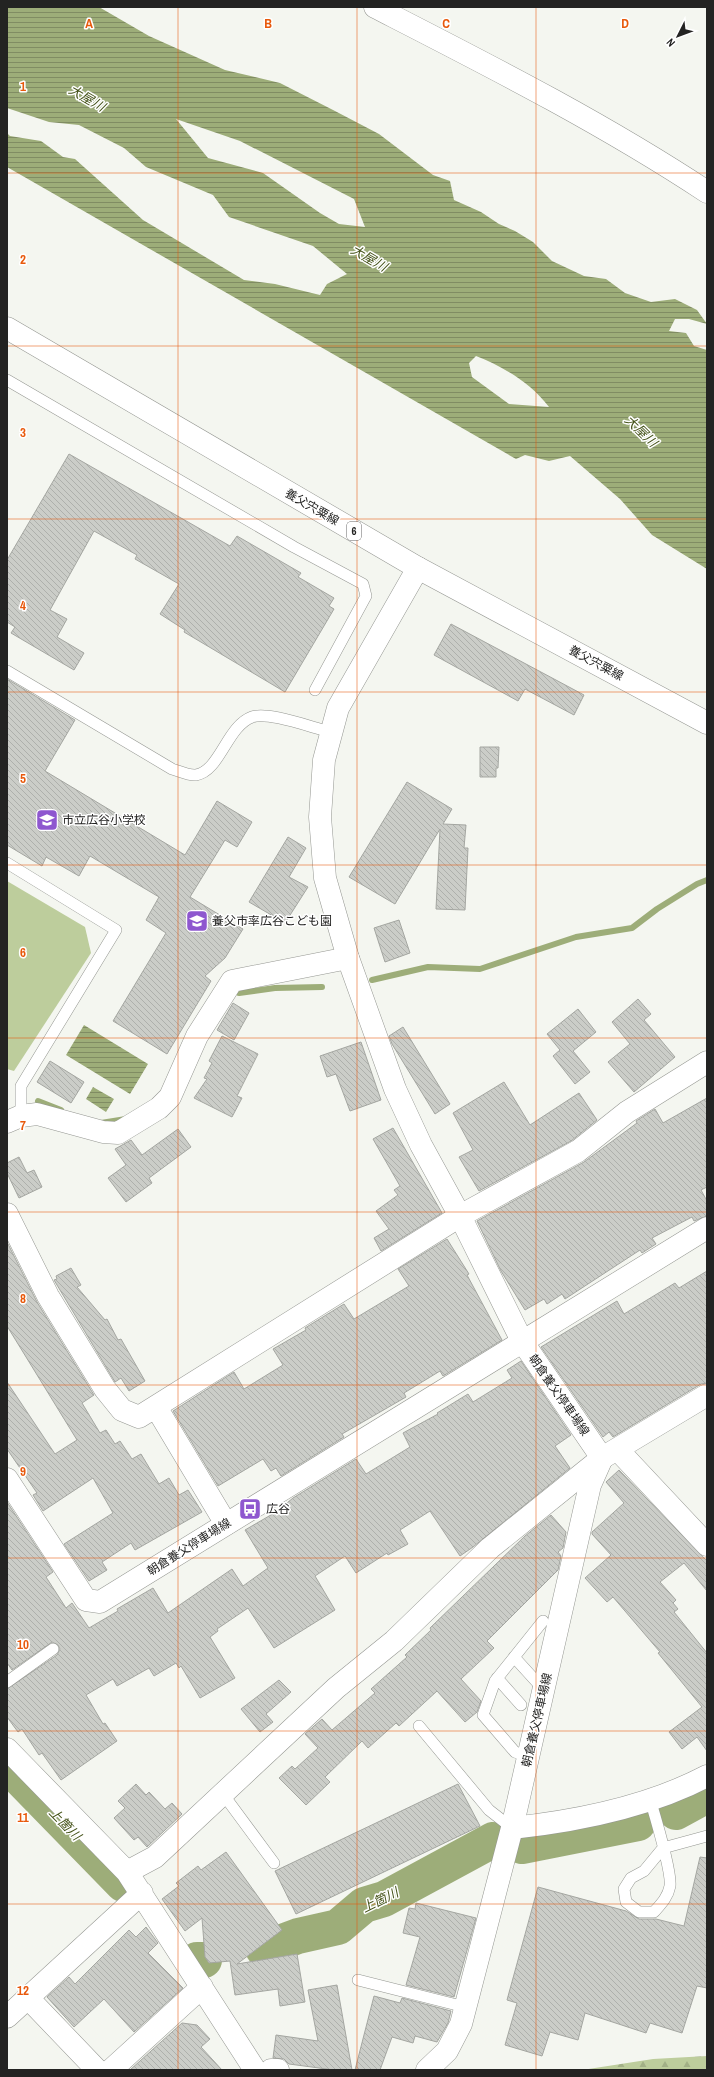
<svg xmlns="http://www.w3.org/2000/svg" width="714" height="2077" font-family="'Archivo Narrow','Noto Sans JP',sans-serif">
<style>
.grass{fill:#bdcd9c}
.forest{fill:url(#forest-firs)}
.water{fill:url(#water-rules);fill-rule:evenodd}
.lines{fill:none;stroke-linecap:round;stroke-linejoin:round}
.stream{stroke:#9dad79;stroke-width:6}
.river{stroke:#9dad79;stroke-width:36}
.building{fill:url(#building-back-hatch);stroke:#a4a6a1}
.lane-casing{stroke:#959792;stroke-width:12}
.street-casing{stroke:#959792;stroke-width:23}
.secondary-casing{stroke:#959792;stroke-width:23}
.primary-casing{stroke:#959792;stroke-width:23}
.lane{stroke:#fff;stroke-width:11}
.street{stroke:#fff;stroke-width:22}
.secondary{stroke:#fff;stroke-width:22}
.primary{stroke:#fff;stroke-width:22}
.grid{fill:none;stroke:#e8590c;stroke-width:1;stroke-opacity:0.55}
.labels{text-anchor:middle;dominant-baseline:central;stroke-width:3;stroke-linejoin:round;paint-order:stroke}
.shield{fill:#fff;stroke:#656564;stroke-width:1}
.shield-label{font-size:11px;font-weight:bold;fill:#232322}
.street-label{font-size:12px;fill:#232322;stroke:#fff}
.poi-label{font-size:12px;fill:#232322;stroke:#fff;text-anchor:start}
.water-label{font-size:13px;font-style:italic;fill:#445218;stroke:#fff}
.grid-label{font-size:13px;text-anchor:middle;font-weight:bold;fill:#e8590c;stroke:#fff;stroke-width:3;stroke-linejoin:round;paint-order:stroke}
</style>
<defs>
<pattern id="forest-firs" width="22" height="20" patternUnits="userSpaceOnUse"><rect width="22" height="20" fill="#bdcd9c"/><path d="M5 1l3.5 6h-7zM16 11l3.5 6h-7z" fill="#a2b086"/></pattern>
<pattern id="water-rules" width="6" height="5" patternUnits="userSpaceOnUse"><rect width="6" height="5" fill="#9dad79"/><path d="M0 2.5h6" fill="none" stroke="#808c63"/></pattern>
<pattern id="building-back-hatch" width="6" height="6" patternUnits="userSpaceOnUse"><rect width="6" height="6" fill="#cbcdc8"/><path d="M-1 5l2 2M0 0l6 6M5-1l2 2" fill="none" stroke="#aeb0ac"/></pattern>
</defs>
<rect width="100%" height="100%" fill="#f4f6f0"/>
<path class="grass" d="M7,881L85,927L91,953L14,1071L7,1069Z"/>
<path class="forest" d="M707,2056V2070H582L653,2059Z"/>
<path class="water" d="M7,7H99L149,36L225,70L280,83L335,111L379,134L433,175L450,181L454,200L481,212L499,224L515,231L533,242L552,261L584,276L606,279L625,293L651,302L675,299L697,310L707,324L689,319H675L669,331L686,333L694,346L707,350V569L652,535L620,499L570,456L549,461L525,455L516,459L7,167V133L10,136L41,141L63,157L75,159L143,220L244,280L275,284L320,295L327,284L347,274L313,246L229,217L213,195L146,167L124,148L79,125L49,122L7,108ZM176,119L240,141L354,199L365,227L339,224L320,213L263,173L208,158ZM476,356C504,367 531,383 549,407L509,404L472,377L469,363Z
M84,1025L148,1064L130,1094L66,1055Z
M93,1087L114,1099L106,1112L86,1099Z"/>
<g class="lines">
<path class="stream" d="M372,980L428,967L480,969L576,937L632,928L657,909L697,884L707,880
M239,993L275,988L322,987
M38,1101L61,1110
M101,1123L126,1119"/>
<path class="river" d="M7,1765L123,1884
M676,1812L707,1795
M522,1846L638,1823
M263,1949L298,1936L338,1927L364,1905L384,1899L493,1840
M197,1960H204"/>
</g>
<path class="building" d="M69,454L230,546L237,536L301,573L298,577L334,598L329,606L334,609L285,692L184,632L185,630L160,614L179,584L135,559L137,555L94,531L50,610L67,619L57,637L84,653L74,670L11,633L15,627L7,622V560Z
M451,624L584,695L574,715L525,689L518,701L434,655Z
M7,679L75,720L45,771L185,855L217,801L252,822L237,847L225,840L190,897L243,929L225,958L205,976L211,981L167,1054L113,1021L166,933L146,920L159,897L90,856L79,876L46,857L42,866L7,845Z
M480,747H499L498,768H496V777H480Z
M407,782L452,809L443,824L466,825L464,848H468L465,910L436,909L440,829L395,904L349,877Z
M288,837L306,848L289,877L308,887L285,923L249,902Z
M399,920L410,953L385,962L374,928Z
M638,999L651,1014L644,1020L675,1057L634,1092L608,1062L630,1044L612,1022Z
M233,1003L249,1013L234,1040L217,1030Z
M578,1009L596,1032L573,1051L590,1072L575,1084L553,1056L560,1050L547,1034Z
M403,1027L450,1104L435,1114L392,1044L389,1036Z
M222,1036L258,1054L237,1096L242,1098L232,1117L194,1098L207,1079L204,1078L212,1063L209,1061Z
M361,1042L381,1100L350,1111L336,1074L327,1077L320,1056Z
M50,1061L84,1082L71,1103L37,1082Z
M504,1082L530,1125L579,1093L597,1120L571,1141L479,1191L459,1157L473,1150L453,1113Z
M707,1098V1187L701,1190L707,1201V1216L694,1221L692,1217L652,1238L656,1244L642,1253L640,1250L565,1299L562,1294L547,1304L544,1299L525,1310L501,1271L477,1221L584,1162L637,1123L636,1121L655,1109L663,1123Z
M393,1128L442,1213L381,1251L374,1238L389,1229L376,1211L398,1195L394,1190L400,1186L373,1139Z
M178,1129L191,1147L149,1178L152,1183L126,1202L108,1178L126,1165L115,1149L131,1140L142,1155Z
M19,1157L27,1173L34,1170L42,1187L19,1198L7,1173V1163Z
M447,1239L469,1274L467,1275L502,1340L443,1376L440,1371L404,1393L406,1397L342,1434L344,1437L281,1476L276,1468L271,1471L263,1459L218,1486L173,1411L234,1372L244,1389L283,1365L273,1349L306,1330L305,1328L344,1304L354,1319L409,1286L398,1269Z
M7,1242L37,1302L94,1395L82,1403L100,1433L106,1430L115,1444L120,1441L132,1459L141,1454L159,1484L169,1478L179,1495L188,1490L202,1512L135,1550L131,1543L102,1562L107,1570L89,1581L64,1544L113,1513L93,1478L43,1511L33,1495L37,1493L7,1449V1382L55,1454L77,1440L7,1326Z
M71,1268L81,1285L77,1287L105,1320L107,1319L118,1340L121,1339L145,1381L129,1391L121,1378L115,1382L54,1280L57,1279L56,1276Z
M707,1271V1383L701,1384L613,1437L609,1432L603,1437L541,1347L617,1301L624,1314L675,1283L679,1288Z
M521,1361L571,1435L555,1446L570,1468L473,1547L460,1556L430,1511L400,1530L408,1544L388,1555L387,1553L356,1573L345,1556L315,1576L335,1610L274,1648L248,1608L217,1629L218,1631L210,1637L235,1678L200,1698L181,1666L179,1668L176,1663L154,1676L149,1668L117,1686L113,1679L86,1695L103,1724L105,1723L117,1741L61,1780L42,1753L39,1755L22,1729L18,1732L7,1717V1689L57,1655L60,1649L58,1645L52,1642L12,1670L7,1663V1502L53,1572L46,1577L66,1608L72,1603L89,1628L118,1611L117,1609L153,1588L168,1613L232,1569L243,1586L268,1568L245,1530L276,1512L293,1498L356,1459L366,1474L410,1447L403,1433L438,1414L437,1413L468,1394L473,1402L512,1378L507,1370Z
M619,1470L707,1561V1591L684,1563L660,1582L676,1600L673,1603L678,1609L674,1612L707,1653V1751L697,1737L682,1749L669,1732L702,1707L658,1653L660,1652L613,1597L607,1602L585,1578L611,1555L592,1534V1532L624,1503L606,1482Z
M551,1515L566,1532L563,1548L558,1552L561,1556L558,1570L487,1641L494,1648L461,1679L481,1701L477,1712L465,1722L437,1691L399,1726L396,1723L368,1748L362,1741L325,1777L330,1782L306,1805L279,1778L292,1766L295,1769L318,1748L305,1734L322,1719L332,1730L375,1693L371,1689L407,1657L405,1655L431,1630L430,1628L525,1536Z
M279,1680L291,1692L266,1714L273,1722L260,1732L241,1709Z
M136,1784L146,1795L149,1792L165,1809L172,1803L182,1814L147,1847L138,1837L134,1840L114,1818L125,1808L118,1801Z
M458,1784L480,1826L296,1914L275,1871Z
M226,1852L282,1930L237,1964L297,1954L305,2002L280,2006L278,1989L235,1995L230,1961L209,1963L205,1957L202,1918L185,1931L162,1899L179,1886L176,1883L198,1866L201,1870Z
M700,1857L707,1858V1988L697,1986L682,2033L650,2023L646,2033L585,2013L578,2040L550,2032L542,2056L505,2045L517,2003L507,2000L538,1887L626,1911L639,1919H656L684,1926Z
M416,1903L476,1918L454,1997L406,1985L420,1937L403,1933L409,1908L415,1909Z
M146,1927L158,1943L148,1953L183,1988L134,2032L104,1999L74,2027L47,1997L69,1977L75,1984L129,1930L136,1937Z
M337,1985L352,2070H334L289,2064L284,2059L273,2058L276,2035L318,2041L308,1990Z
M374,1996L400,2003L402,1998L451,2011L448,2023L437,2042L415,2036L413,2043L392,2037L380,2070H355Z
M182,2023L197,2025L210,2039L201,2047L222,2070H130Z"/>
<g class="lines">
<g class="lane-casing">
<path id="lane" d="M7,380L294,547L363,584L366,596L315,690
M7,671L172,769C179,771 189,776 196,775C220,771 227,726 252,717C268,711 313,728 331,732
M7,863L116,930L21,1086V1116
M514,1657L544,1690
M497,1678L521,1705
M7,1682L53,1649
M419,1726L489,1810L512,1828
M528,1757L515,1752L483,1715L495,1681L543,1621
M223,1794L274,1863
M650,1799C655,1816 672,1872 670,1886C668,1897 661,1904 654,1912H639L626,1902L624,1889L631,1878L644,1871L663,1848L707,1836
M358,1980L465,2007"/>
</g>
<g class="street-casing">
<path id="street" d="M375,7C488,65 601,122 707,192
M7,1122L21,1116L37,1114L103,1132L118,1133L159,1108L170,1097L197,1036L232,981L348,958
M7,1214L48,1296L105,1389L122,1410L139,1417L460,1216L578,1151L627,1112L707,1062
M156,1407L226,1524
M617,1449L707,1545
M7,1749L127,1872L255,2070
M512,1828C578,1821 648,1807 707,1776
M127,1872L155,1857L336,1688L394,1641L490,1548L602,1458L707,1395
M28,1998L97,2070
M7,2017L142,1893
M111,2070L202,1987
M271,2070H278"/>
</g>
<g class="secondary-casing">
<path id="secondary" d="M418,568L338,708L324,760L320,817L325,878L348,958L395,1089L421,1145L460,1216L522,1341L602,1458L590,1485L512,1828L461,2024L447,2051L427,2070
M7,1479L86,1600L100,1602L707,1228"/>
</g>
<g class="primary-casing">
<path id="primary" d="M7,328L418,568L707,723"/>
</g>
<use href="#lane" class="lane"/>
<use href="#street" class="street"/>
<use href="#secondary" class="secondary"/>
<use href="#primary" class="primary"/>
</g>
<path class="grid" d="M178,7V2070M357,7V2070M536,7V2070M7,173H707M7,346H707M7,519H707M7,692H707M7,865H707M7,1038H707M7,1212H707M7,1385H707M7,1558H707M7,1731H707M7,1904H707"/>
<defs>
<g id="school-square" transform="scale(1.15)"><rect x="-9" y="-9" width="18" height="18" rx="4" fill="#8e57cf" stroke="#fff"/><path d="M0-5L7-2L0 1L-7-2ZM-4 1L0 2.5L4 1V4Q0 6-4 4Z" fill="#fff"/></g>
<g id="bus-square" transform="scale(1.15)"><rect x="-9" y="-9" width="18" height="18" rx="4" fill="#8e57cf" stroke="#fff"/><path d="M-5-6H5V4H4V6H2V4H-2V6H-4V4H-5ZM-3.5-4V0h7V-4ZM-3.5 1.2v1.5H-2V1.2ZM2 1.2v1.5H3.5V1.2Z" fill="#fff"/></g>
</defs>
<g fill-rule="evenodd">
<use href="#school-square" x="47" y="820"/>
<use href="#school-square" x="197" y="921"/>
<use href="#bus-square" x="250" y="1509"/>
</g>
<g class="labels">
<rect class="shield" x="347" y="522" width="14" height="18" rx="3"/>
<g class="shield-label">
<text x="354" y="531">6</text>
</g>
<g class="street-label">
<text transform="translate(312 507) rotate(30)">養父宍粟線</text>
<text transform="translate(596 663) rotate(28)">養父宍粟線</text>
<text transform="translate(559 1395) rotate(55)">朝倉養父停車場線</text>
<text transform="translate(189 1547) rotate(-32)">朝倉養父停車場線</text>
<text transform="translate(537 1720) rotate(-77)">朝倉養父停車場線</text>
</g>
<g class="poi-label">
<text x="62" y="820">市立広谷小学校</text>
<text x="212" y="921">養父市率広谷こども園</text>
<text x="266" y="1509">広谷</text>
</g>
<g class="water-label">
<text transform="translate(87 98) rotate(30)">大屋川</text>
<text transform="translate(369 258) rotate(30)">大屋川</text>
<text transform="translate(641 431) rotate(44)">大屋川</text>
<text transform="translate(65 1824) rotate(46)">上箇川</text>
<text transform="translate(380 1900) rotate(-26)">上箇川</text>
</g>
</g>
<g class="grid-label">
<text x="89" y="28">A</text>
<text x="268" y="28">B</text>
<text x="446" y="28">C</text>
<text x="625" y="28">D</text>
<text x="23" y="91">1</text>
<text x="23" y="264">2</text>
<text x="23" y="437">3</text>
<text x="23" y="610">4</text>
<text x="23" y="783">5</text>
<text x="23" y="957">6</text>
<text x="23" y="1130">7</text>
<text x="23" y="1303">8</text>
<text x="23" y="1476">9</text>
<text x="23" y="1649">10</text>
<text x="23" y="1822">11</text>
<text x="23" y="1995">12</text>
</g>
<rect width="714" height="2077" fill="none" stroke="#232322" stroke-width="16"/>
<g transform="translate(678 36) rotate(228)" stroke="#ffffff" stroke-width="3" paint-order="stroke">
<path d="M0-3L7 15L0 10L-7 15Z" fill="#232322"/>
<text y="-6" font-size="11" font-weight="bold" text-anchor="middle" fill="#232322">N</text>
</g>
</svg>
